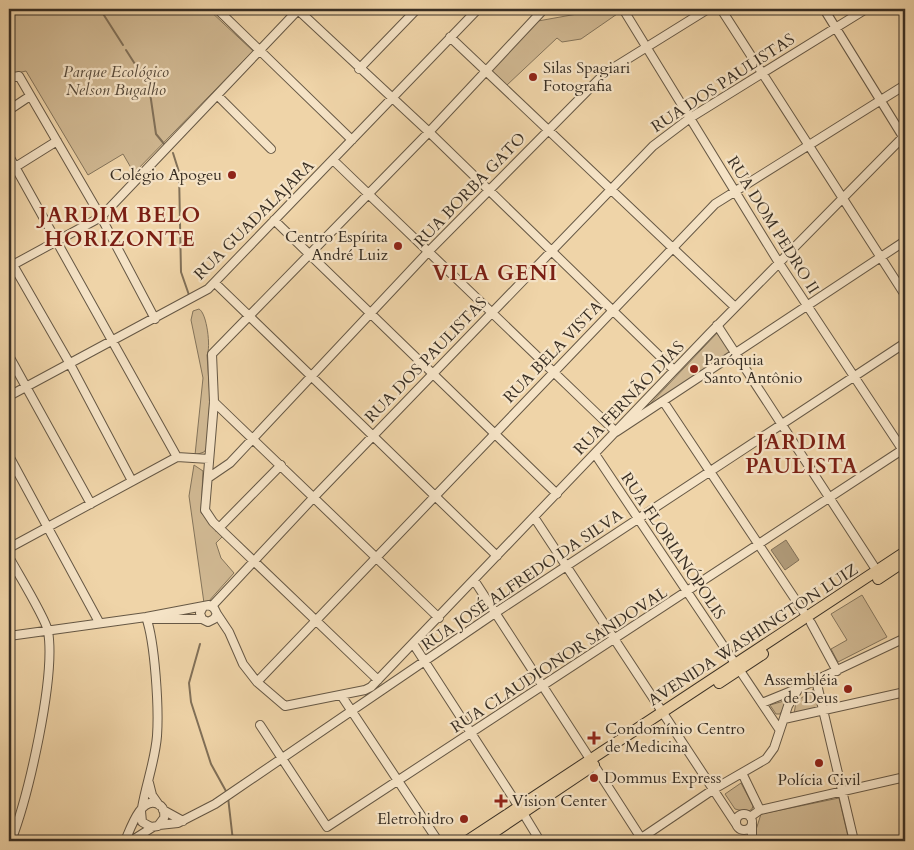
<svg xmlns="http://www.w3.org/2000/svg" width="914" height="850" font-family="Cardo,serif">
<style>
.green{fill:#d0b892;stroke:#84745b}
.water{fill:#b19c7b;stroke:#817058}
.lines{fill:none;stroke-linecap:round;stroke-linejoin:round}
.stream{stroke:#817058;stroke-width:2}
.minor-casing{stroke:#665845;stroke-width:10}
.major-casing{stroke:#392f24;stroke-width:12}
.minor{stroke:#f5e3c6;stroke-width:8}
.major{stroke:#efd4a8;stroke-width:10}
.poi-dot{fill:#8f2418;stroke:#f5e3c6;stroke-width:2}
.labels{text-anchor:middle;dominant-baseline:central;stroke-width:4.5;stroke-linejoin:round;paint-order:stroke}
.poi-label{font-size:16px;fill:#392f24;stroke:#f5e3c6;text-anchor:start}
.park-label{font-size:16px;font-style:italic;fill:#574a3a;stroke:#f5e3c6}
.street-label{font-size:16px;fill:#392f24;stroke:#f5e3c6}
.district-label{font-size:21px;font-weight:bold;letter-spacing:1px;fill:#7a1f14;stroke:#f5e3c6}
</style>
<rect width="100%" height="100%" fill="#efd4a8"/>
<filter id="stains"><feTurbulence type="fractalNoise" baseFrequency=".004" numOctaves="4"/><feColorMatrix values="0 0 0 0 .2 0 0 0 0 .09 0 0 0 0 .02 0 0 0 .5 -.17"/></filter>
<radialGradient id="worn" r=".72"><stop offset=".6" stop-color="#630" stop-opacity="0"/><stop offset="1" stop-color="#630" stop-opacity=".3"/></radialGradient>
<path class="green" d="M9,9H208L253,51L134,173L123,154L88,175L26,71L9,75Z
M585,9H618L620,12L581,39L562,42L557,38L507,85L491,70L538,21L577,14Z
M199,309C207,313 211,348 207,355L210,398L207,448L204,452L195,455L203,378L191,320L193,311Z
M719,331L733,353L652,405H649Z
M194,465L203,471L201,513L224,535L216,543L221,558L234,573L208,602L204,603L189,496Z
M862,595L887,637L838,662L831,649L847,640L831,614Z
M815,688L820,708L794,714L796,702Z
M784,701L786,704L780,714H776L770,705Z
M741,783L753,806L752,809L747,812L735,809L725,794Z
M839,798L849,841H756L755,833L761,814Z"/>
<path class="water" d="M786,540L799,560L785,570L771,550Z"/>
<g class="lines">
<path class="stream" d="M100,9L123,45
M126,50L149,86L156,134L165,145
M173,153L179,172L181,272L189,295
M200,644L189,683L191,702L211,764L227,793
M228,797L233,841"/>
<g class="minor-casing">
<path id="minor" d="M217,9L352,140
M297,9L429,132L674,370
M623,9L779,263L904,452
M721,9L905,295
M824,9L905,140
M450,37L735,307
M359,69L417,9
M9,78L19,76L101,217L155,319
M217,95L271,149
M9,110L30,96
M9,156L177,457
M333,160L616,432L905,241
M9,171L57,141
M274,220L557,494
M9,258L70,364L132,481
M9,267L101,217L299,9
M215,283L497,556
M717,325L877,571
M9,356L91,504
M9,396L208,289L478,9
M663,401L807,617
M214,402L439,618
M595,454L779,729
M9,456L99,622
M208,478L230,463L428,252L605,73L708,9
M534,517L736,824
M219,528L281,465
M9,548L177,457L209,459
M9,557C17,572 45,617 48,631C56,678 28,797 11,841
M474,580L590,759
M212,606L314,497L653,146L690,118L866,9
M217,614L229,632L243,664L257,682L285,706L365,690L371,687L709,334L905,135
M152,619H202
M811,623L837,671
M9,636L146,617L209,605L214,608L217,614L214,619L208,622L202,619L200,613L203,607
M414,645L519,807
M378,680L213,522L205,510L214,402L212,354L429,132L544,9
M816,680L854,841
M257,682L715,204L905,85
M341,695L438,841
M762,703L799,688
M784,719L905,692
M260,725L327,827L905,448
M594,765L641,838
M742,773L760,810
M149,783L152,795L159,805
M142,808C146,784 155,761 157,736C159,708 155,642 146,617
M163,810L183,821
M523,813L540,841
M736 822a8 8 0 1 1 16 0a8 8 0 1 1-16 0Z
M750,817L760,810L905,777
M752,824V841
M159,825L178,823L215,804L495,613L905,343
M125,841C130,830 141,795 158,804C164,807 165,812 164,818L158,826L151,827L142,822L141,811
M131,841L153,827
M637,841L714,789L766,759L774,748L788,706L799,688L905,638"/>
</g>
<g class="major-casing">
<path id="major" d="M878,579L905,561
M719,683L763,654
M467,841L905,552
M481,841L594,765"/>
</g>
<use href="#minor" class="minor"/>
<use href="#major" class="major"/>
</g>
<g class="poi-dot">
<circle cx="533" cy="77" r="5"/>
<circle cx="232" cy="175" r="5"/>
<circle cx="398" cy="246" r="5"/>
<circle cx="694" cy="369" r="5"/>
<circle cx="848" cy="689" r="5"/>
<path d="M591.5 730.5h5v5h5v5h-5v5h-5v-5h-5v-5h5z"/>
<circle cx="819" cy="763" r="5"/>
<circle cx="594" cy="778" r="5"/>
<path d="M498.5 793.5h5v5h5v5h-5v5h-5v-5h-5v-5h5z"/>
<circle cx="464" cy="819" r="5"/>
</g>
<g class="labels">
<g class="poi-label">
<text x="543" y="68">Silas Spagiari<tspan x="543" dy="18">Fotografia</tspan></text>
<text x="222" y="175" text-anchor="end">Colégio Apogeu</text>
<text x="388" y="237" text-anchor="end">Centro Espírita<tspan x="388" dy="18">André Luiz</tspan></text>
<text x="704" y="360">Paróquia<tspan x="704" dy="18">Santo Antônio</tspan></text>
<text x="838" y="680" text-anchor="end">Assembléia<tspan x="838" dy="18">de Deus</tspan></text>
<text x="605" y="729">Condomínio Centro<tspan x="605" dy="18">de Medicina</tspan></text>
<text x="604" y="778">Dommus Express</text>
<text x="819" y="780" text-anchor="middle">Polícia Civil</text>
<text x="512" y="801">Vision Center</text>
<text x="454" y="819" text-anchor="end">Eletrohidro</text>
</g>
<g class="park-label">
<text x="116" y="72">Parque Ecológico<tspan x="116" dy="18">Nelson Bugalho</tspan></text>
</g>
<g class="street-label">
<text transform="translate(723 83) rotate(-33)">RUA DOS PAULISTAS</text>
<text transform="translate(470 190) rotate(-46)">RUA BORBA GATO</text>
<text transform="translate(254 220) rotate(-45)">RUA GUADALAJARA</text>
<text transform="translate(773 225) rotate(58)">RUA DOM PEDRO II</text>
<text transform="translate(553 352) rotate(-46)">RUA BELA VISTA</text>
<text transform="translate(426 360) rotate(-46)">RUA DOS PAULISTAS</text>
<text transform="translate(629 398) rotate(-46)">RUA FERNÃO DIAS</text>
<text transform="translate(673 546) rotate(56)">RUA FLORIANÓPOLIS</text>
<text transform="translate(522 580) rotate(-34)">RUA JOSÉ ALFREDO DA SILVA</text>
<text transform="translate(753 635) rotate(-33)">AVENIDA WASHINGTON LUIZ</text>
<text transform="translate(559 660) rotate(-33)">RUA CLAUDIONOR SANDOVAL</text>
</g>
<g class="district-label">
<text x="120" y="215">JARDIM BELO<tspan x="120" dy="24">HORIZONTE</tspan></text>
<text x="495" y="273">VILA GENI</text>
<text x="802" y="442">JARDIM<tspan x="802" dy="24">PAULISTA</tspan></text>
</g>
</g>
<rect width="914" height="850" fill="none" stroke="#efd4a8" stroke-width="30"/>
<rect x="10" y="10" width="894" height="830" fill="none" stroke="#392f24" stroke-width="2.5"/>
<rect x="15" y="15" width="884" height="820" fill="none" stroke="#392f24"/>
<rect width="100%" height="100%" filter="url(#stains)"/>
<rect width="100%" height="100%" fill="url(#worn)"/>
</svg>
